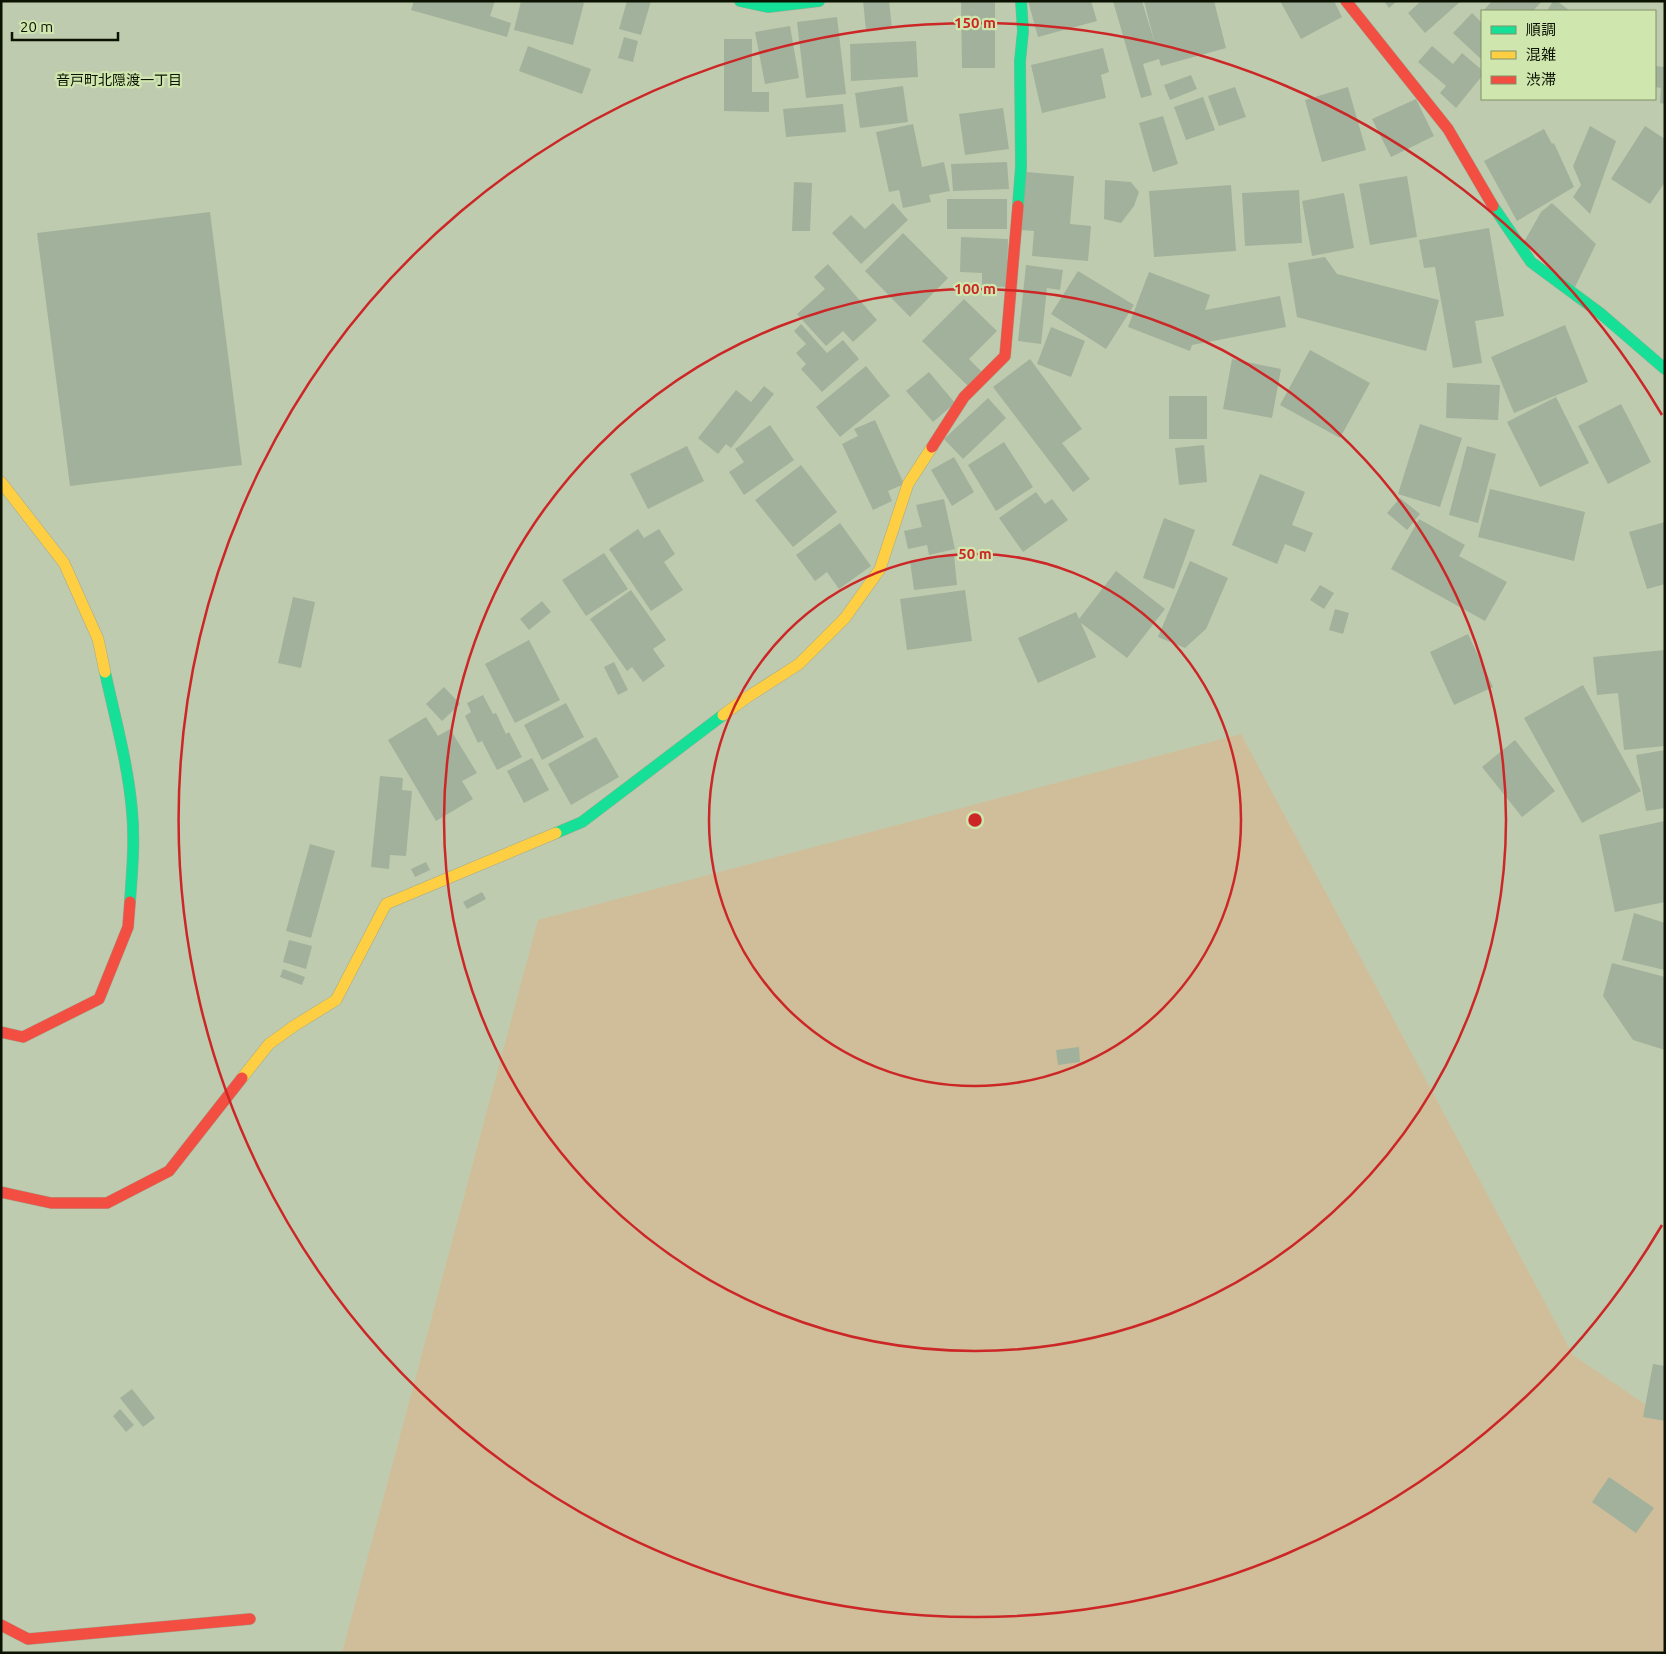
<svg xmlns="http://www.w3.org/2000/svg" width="1666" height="1654" font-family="Ubuntu,'Noto Sans JP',sans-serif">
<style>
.green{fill:#d0be9a}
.building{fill:#a2b19b}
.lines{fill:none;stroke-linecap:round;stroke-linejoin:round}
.fast-casing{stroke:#9fa991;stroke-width:12}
.slow-casing{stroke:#9fa991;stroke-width:12}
.jam-casing{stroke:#9fa991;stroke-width:12}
.fast{stroke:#16e098;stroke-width:11}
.slow{stroke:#ffcf43;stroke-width:11}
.jam{stroke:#f24e42;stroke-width:11}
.ring{fill:none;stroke:#cc2726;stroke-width:2.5}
.labels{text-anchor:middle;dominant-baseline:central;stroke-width:4.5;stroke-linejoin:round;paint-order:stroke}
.neighbourhood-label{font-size:14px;fill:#0b1201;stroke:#cfe6ae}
.centre{fill:#cc2726;stroke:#cfe6ae;stroke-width:2.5}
.ring-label{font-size:15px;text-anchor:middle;font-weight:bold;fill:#cc2726;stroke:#cfe6ae;stroke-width:4.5;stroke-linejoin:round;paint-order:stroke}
</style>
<rect width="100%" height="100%" fill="#bfcbae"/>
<path class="green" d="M1241,734L1573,1355L1665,1418V1653H342L538,920Z"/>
<path class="building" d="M414,1H495L490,16L511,23L507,37L411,10Z
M521,1H578L584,3L573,45L514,30Z
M627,1H651L641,35L619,29Z
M863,1H889L892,28L866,30Z
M961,1H995V68H962Z
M1028,1H1091L1097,21L1038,37Z
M1113,1H1142L1155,44L1144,1H1214L1226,48L1161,66L1159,59L1143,64L1152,95L1141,98Z
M1280,1H1334L1342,17L1301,39Z
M1384,1H1397L1389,8Z
M1421,1H1461L1425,33L1408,13Z
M1492,1H1542L1533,11H1483Z
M1553,1H1557L1570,11H1547Z
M1472,13L1482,23V60L1453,33Z
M837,17L846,94L806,98L797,22Z
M790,26L799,78L765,84L755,32Z
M624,37L638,41L633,62L618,58Z
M724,39H752V92H769V112L724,111Z
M916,41L918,77L851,81L850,44Z
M528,46L591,69L582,94L519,71Z
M1432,46L1453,64L1462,53L1482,70V76L1456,108L1440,93L1446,86L1418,62Z
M1103,48L1109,72L1101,75L1106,98L1042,113L1031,65Z
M1655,66L1665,67V104L1660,103L1661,88L1655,87Z
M1191,75L1197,89L1170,100L1164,85Z
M903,86L908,122L860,128L855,93Z
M1235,87L1246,117L1219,126L1208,96Z
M1348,87L1366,150L1322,162L1305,100Z
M1203,97L1215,130L1186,140L1174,107Z
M1416,99L1434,136L1391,157L1372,119Z
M843,104L846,132L786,137L783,109Z
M1003,108L1009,149L965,155L959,114Z
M1163,116L1178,164L1153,172L1139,123Z
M913,124L922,167L944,162L950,191L929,195L931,202L903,208L899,190L889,192L876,132Z
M1590,126L1616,141L1590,214L1573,197L1581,185L1573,166Z
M1645,126L1665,139V182L1650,204L1611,179Z
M1544,129L1552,144L1554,143L1574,187L1517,221L1484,161Z
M1007,162L1009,189L953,191L951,164Z
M1026,172L1074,176L1070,224L1091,226L1088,261L1032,256L1034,231L1021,230Z
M1407,176L1417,237L1370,245L1359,184Z
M1105,180L1131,182L1139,192L1134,206L1121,223L1104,219Z
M794,182L812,183L810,231H792Z
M1231,185L1236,251L1154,257L1149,191Z
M1299,190L1302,243L1245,246L1242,193Z
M1344,193L1354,248L1312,256L1302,201Z
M947,199H1007V229H947Z
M893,203L908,220L861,264L832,233L851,215L865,229Z
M1552,203L1596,244L1574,289L1524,242L1541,212Z
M210,212L242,465L70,486L37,233Z
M1489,228L1504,316L1475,321L1482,363L1453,368L1435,267L1424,268L1419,240Z
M903,233L948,278L910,317L865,271Z
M961,237L1008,239L1007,287L982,286V273L960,272Z
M1325,257L1337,274L1439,300L1426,351L1297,317L1288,263Z
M828,264L877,320L853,342L843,331L826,346L797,314L825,289L814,277Z
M1026,265L1063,270L1060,290L1047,288L1041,344L1018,341Z
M1078,271L1134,305L1106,349L1051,314Z
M1149,272L1210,295L1205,310L1280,296L1286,327L1192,345L1190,351L1128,327Z
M964,299L997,331L969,359L983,373L969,387L922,341Z
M801,324L827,353L843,340L859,359L822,392L801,369L806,364L796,353L806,344L794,331Z
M1565,325L1588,382L1514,413L1491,357Z
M1051,327L1085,341L1071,377L1037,364Z
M1310,350L1370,383L1340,438L1280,405Z
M1030,359L1082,429L1062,443L1090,479L1073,492L993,387Z
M1232,359L1281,369L1272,418L1223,409Z
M866,366L890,396L840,437L816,407Z
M929,372L955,403L933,422L906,391Z
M1447,383L1500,385L1498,420L1446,418Z
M764,386L774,394L731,448L726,444L718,454L698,438L736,390L751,402Z
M1169,396H1207V439H1169Z
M1556,397L1589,463L1540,487L1507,422Z
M988,398L1006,418L963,459L944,439Z
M1621,404L1651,462L1608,484L1578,426Z
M875,420L904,484L888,491L892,501L873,510L842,444L858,436L854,429Z
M1420,424L1462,438L1440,507L1398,494Z
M770,425L794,460L744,495L729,472L744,462L735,449Z
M1004,442L1033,487L996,511L968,465Z
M1204,445L1207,482L1179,485L1175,448Z
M687,446L704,481L648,509L630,474Z
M1467,446L1496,454L1478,523L1449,515Z
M954,457L974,492L952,506L931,470Z
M801,465L837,512L793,547L755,500Z
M1260,474L1305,492L1292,525L1313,533L1305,552L1285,544L1277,564L1232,545Z
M1490,489L1585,512L1574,561L1478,537Z
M1036,492L1045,504L1052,499L1068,520L1023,552L999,518Z
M1400,498L1420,514L1407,530L1387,513Z
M944,499L955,549L929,555L927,545L908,549L904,531L922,527L916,505Z
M1164,518L1195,530L1174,589L1143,578Z
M1419,519L1465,545L1459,556L1507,582L1485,621L1391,569Z
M1665,522V584L1647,589L1629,532Z
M840,523L871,566L839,589L827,572L815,581L796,555Z
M638,529L644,538L659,529L675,554L664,562L683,590L651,611L609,549Z
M604,553L628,589L586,616L562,580Z
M954,555L957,585L914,590L910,561Z
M1190,561L1228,578L1206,629L1185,648L1158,637Z
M1116,571L1165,609L1127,658L1081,623L1096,657L1038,683L1018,638L1076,612L1079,619Z
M1320,585L1334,593L1324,609L1310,600Z
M631,590L666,640L653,649L665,666L643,682L632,667L627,671L590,619Z
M965,590L972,641L907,650L900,599Z
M293,597L315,602L301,668L278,663Z
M542,601L551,612L529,630L520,619Z
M1335,609L1349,613L1343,634L1329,630Z
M1468,634L1493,687L1454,705L1430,652Z
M529,640L560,700L515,723L485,664Z
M1665,650V746L1624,750L1618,693L1597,695L1593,657Z
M614,662L628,690L618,695L604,667Z
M1583,685L1641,791L1582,823L1524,718Z
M444,687L460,704L442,721L426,704Z
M483,695L493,714L496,713L506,734L509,732L522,757L497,770L482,741L478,743L465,716L471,712L467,703Z
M566,703L584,737L542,760L524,725Z
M426,717L438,736L450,729L477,773L462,781L473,799L436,821L388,740Z
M596,737L619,777L571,805L548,764Z
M1515,740L1555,791L1522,817L1482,767Z
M1665,750V808L1646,811L1636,755Z
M532,758L549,790L524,803L507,771Z
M380,776L403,778L402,790L412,791L406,856L390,855L389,869L371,867Z
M1665,821V902L1615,912L1599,835Z
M310,844L335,851L311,938L286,931Z
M426,862L430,870L415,877L411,869Z
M482,892L486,899L467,909L463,902Z
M1634,913L1665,923V970L1622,960Z
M289,940L312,946L306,969L283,962Z
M1612,963L1665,977V1050L1633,1040L1603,996Z
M283,969L305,977L302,985L280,977Z
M1079,1047L1080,1062L1058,1065L1056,1050Z
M1653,1364L1665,1366V1421L1643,1417Z
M132,1389L155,1418L143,1427L120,1398Z
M120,1409L134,1425L126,1432L113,1416Z
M1609,1477L1654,1508L1636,1533L1592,1502Z"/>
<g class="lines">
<g class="fast-casing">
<path id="fast" d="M740,1L768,7L819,1
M1018,206L1021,167L1020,61L1023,31L1021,1
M1493,206L1531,262L1600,313L1665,369
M105,672C115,718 128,764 132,811C135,842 132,872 130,902
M556,833L582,822L723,715"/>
</g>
<g class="slow-casing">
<path id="slow" d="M1,482L64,563L98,639L105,672
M723,715L746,698L799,664L845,618L880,569L908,484L932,447
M242,1078L269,1044L294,1026L336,1000L386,904L556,833"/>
</g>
<g class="jam-casing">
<path id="jam" d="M1346,1L1448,129L1493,206
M932,447L964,397L1005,356L1018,206
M1,1032L23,1037L99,999L128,927L130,902
M1,1192L51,1203H107L169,1171L242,1078
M1,1625L28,1639L250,1619"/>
</g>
<use href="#fast" class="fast"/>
<use href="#slow" class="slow"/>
<use href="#jam" class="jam"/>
</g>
<g class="ring">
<circle cx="975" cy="820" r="266"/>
<circle cx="975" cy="820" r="531"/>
<path d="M1662 1225A797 797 0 1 1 1662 415"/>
</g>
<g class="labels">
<g class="neighbourhood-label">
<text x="119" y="80">音戸町北隠渡一丁目</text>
</g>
</g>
<circle cx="975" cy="820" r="8" class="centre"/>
<g class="ring-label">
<text x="975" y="28">150 m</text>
<text x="975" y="294">100 m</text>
<text x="975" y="559">50 m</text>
</g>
<rect width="1666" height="1654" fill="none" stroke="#0b1201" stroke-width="5"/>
<rect x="1481" y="10" width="175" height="90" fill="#cfe6ae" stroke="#819169"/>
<rect x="1491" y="26" width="25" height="8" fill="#16e098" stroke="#819169"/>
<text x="1526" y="35" font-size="15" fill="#0b1201">順調</text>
<rect x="1491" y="51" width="25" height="8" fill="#ffcf43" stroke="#819169"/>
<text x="1526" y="60" font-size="15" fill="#0b1201">混雑</text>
<rect x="1491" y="76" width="25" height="8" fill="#f24e42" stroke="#819169"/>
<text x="1526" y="85" font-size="15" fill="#0b1201">渋滞</text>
<path d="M12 32v8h106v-8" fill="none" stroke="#0b1201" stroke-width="2.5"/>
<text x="20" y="32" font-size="15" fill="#0b1201" stroke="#cfe6ae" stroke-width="4" paint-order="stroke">20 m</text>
</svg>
